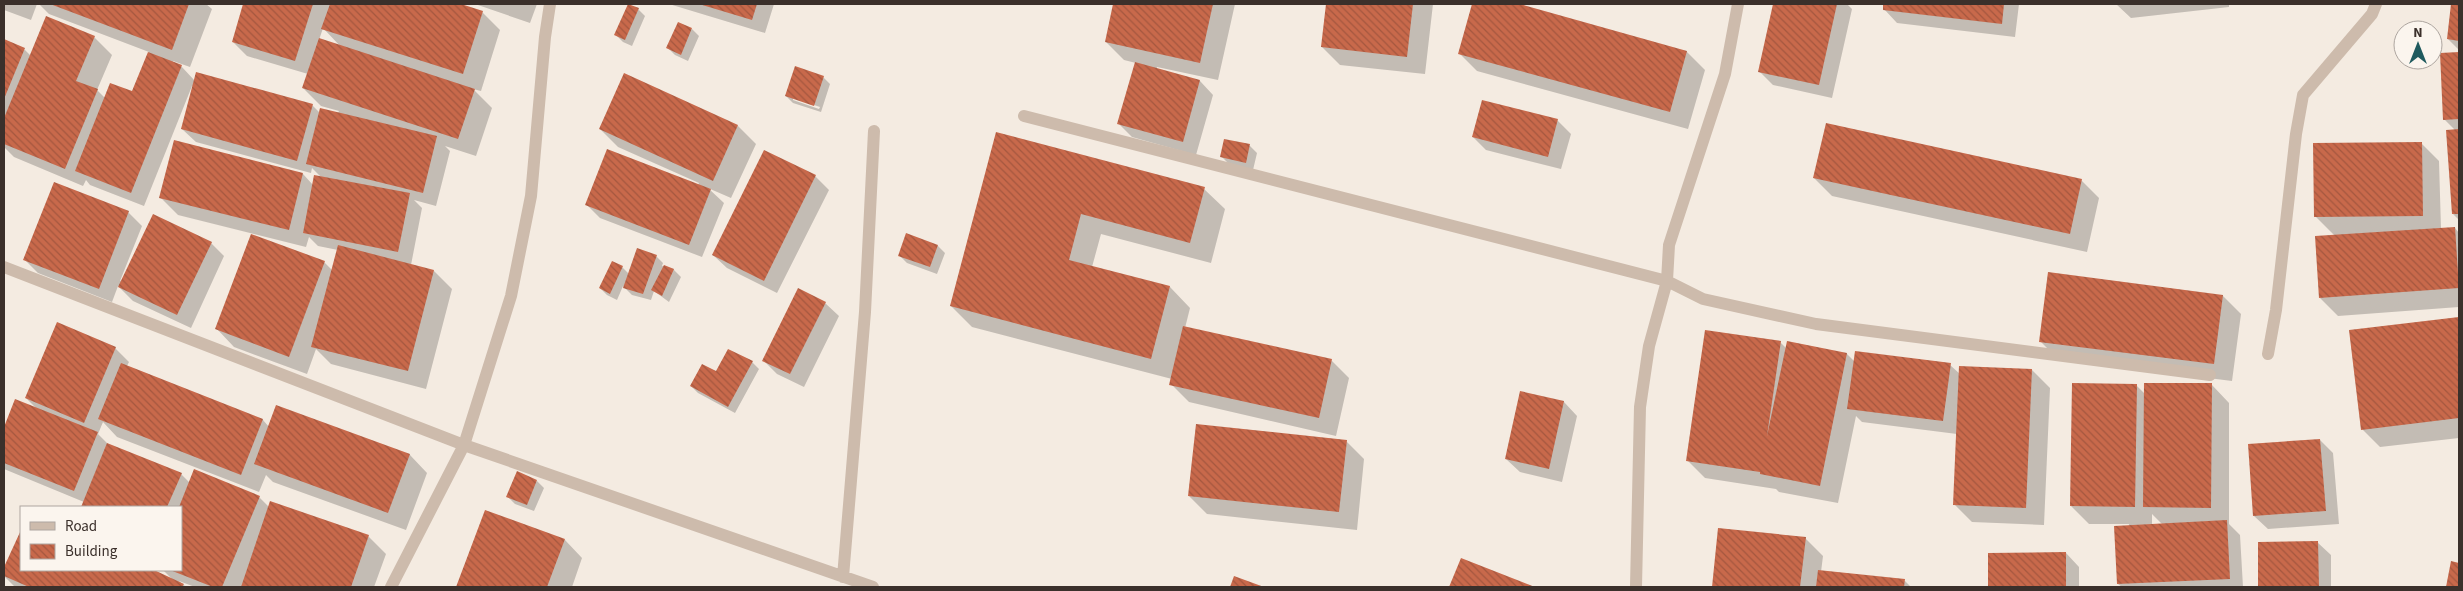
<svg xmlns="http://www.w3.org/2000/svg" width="2463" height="591" font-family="'Source Sans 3',sans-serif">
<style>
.shadow{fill:#0003;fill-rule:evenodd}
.building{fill:url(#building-back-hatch)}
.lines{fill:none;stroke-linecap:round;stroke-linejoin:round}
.minor{stroke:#cdbbac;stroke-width:12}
</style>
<defs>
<pattern id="building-back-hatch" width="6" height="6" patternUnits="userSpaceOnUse" patternTransform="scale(1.25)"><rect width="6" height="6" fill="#c8694b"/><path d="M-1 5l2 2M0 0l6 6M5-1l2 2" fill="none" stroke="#a4573f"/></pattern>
</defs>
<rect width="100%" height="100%" fill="#f4ebe1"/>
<path class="shadow" d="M4,4H37L31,20L4,10Z
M39,4H206L212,9L190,67L173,61L172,63L181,66L195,81L312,105L320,113H338L339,111L321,106L303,88L308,74L247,56L233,42L245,4H457L482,12L500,30L481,91L473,89L492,108L476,156L445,146L450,151L436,206L414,200L422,208L411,265L434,271L452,289L426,389L331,364L316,349L307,374L234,347L217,329L324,262L333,271L338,250L318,246L309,237L306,247L178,215L160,197L303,174L313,185L322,178L312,168L311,173L196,142L182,129L194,86H192L144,206L90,185L86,180L83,186L14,157L4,147V41L25,50L31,56L94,37L112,55L97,90L105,98L133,93L149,52L49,14ZM323,28L341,47L319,40Z
M475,4H537L530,23Z
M669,4H774L765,33Z
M1115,4H1235L1218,80L1157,67V69L1200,81L1213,95L1196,155L1132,137L1119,124L1136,63L1124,60L1106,42Z
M1327,4H1433L1425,74L1340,65L1322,47Z
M1473,4H1515L1687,52L1705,70L1688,129L1477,71L1460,54Z
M1775,4H1847L1852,9L1832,98L1773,85L1760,72Z
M1885,4H2019L2015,37L1897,23L1884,9Z
M2116,4H2229V7L2131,18Z
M2452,4H2459V50L2448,39Z
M638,9L645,16L632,46L623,42L616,35Z
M692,29L699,36L688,61L675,55L668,48Z
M2459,53V220L2453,214L2456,131L2445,120L2441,54Z
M625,75L738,126L756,144L731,198L708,188L724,203L702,257L600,218L587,205L698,185L699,183L618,147L600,129Z
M823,77L830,84L821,112L793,103L786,96ZM793,98L820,107L819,109L793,100Z
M1557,120L1571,134L1561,169L1486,150L1473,137Z
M997,134L1204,189L1225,209L1211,263L1101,234L1092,267L1170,287L1190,308L1185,328L1331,360L1349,378L1336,436L1189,402L1171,384L1172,379L972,327L951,306Z
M1225,141L1250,146L1257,153L1253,170L1229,164L1222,157Z
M2421,143L2439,161L2441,229L2455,228L2459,233V307L2338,316L2320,298L2335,236L2315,216Z
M815,176L829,190L777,293L727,268L713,255Z
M1814,178L2081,180L2099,198L2087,252L1832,196Z
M128,212L142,226L120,281L211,243L224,256L191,328L133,301L118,286L112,302L38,273L25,260Z
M907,235L938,246L945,253L937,274L907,263L900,256Z
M656,256L663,263L662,266L674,270L681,277L669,302L654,291L651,300L632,295L623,286L617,300L607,295L600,288L622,267L630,275Z
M2223,296L2241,314L2232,381L2058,359L2040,341Z
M825,303L839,316L804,387L777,374L763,360Z
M2459,319V438L2380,447L2362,429L2350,332Z
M57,324L115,348L129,362L127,366L263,420L269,427L410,455L427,473L406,530L273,482L266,475L259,492L117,437L103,422L98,434L110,446L181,474L190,483L259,497L269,507L368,536L386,554L374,587H195L179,581L186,587H15L4,576V565L5,567L21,533V570H151L173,580L163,570H181V507H82L84,502L4,469V431L16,401L37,409L26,398Z
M1780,342L1787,349L1847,354L1855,362L1950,365L1960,374L2032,370L2050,388L2044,525L1972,522L1954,504L1957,434L1862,422L1856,416L1838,503L1779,492L1776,489L1705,478L1687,460Z
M729,350L752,362L759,369L735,413L698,393L691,386L716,373Z
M2136,385L2145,394L2212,385L2229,403V524L2240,535L2243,587H2122L2118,584L2129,524H2089L2071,506ZM2152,514L2162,524L2152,525Z
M1521,392L1564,402L1577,416L1562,482L1520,472L1506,459Z
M2320,440L2333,453L2339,524L2268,529L2254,516Z
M1346,441L1364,459L1357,530L1207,514L1189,496Z
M537,481L544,488L534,511L515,504L508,497Z
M486,511L565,540L582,558L572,587H458Z
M1719,530L1805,538L1823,556L1821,572L1905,581L1911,587H1713Z
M2317,542L2331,555V587H2259V543Z
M2066,553L2079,567V587H1989V554Z
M1462,560L1532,587H1451Z"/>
<path class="building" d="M50,4H189L172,50Z
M243,4H313L295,61L232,42Z
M330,4H461L483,11L463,74L321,29Z
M628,4L639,8L625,40L614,35Z
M699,4H757L752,20Z
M1113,4H1213L1200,63L1105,42Z
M1326,4H1413L1407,57L1321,47Z
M1472,4H1520L1687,51L1670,112L1458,54Z
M1773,4H1837L1819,85L1758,72Z
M1883,4H2004L2002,24L1883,10Z
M2451,4H2459V41L2447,39Z
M46,16L95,36L76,81L98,89L65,169L4,144V118Z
M678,22L692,28L681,55L666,48Z
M319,38L475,89L458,139L302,88Z
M4,39L25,48L4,99Z
M148,52L182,65L131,193L75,171L110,83L132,91Z
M2459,52V119L2443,120L2440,53Z
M1135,62L1200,80L1183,142L1117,124Z
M795,66L824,76L814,106L785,96Z
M196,72L313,104L297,161L181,129Z
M624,73L738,125L713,181L599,129Z
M1482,100L1558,119L1548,157L1472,137Z
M320,108L437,136L423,193L306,164Z
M1826,123L2082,179L2070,234L1813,178Z
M2459,129V214H2452L2446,130Z
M996,132L1205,187L1190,243L1081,214L1069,260L1170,286L1151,359L950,306Z
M1224,139L1250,144L1246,163L1220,157Z
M174,140L303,173L289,230L159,198Z
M2422,142L2423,216L2314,217L2313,143Z
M607,149L711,189L689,245L585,205Z
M764,150L816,175L764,281L712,255Z
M314,175L410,193L398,252L303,233Z
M54,182L129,211L99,289L23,260Z
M153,214L212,242L177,315L118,287Z
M2455,227L2459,288L2319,298L2315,236Z
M906,233L938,245L930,267L898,256Z
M251,234L325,261L289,357L215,329Z
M338,245L434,270L408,371L311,347Z
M637,248L657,255L643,294L623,288Z
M612,261L623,266L610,294L599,288Z
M664,265L674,269L662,296L651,290Z
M2048,272L2223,295L2214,364L2039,342Z
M798,288L826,302L790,374L762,361Z
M2459,317V418L2361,430L2349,330Z
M57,322L116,347L84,423L25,398Z
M1183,326L1332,359L1319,418L1169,385Z
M1705,330L1781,341L1767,436L1787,341L1847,353L1820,486L1760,474V472L1686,461Z
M728,349L753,361L728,407L690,386L702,364L716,371Z
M1855,351L1951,363L1943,421L1847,409Z
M121,363L263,419L241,475L98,419Z
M1959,366L2032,369L2026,508L1953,505Z
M2072,383L2137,384L2135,507L2070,506Z
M2144,383H2212L2211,508L2143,507Z
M1520,391L1564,401L1549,469L1505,459Z
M15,399L98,432L74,491L4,463V427Z
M276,405L410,454L388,513L254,464Z
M1196,424L1347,440L1339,512L1188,496Z
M2320,439L2326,511L2253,516L2248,444Z
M107,443L182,473L167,507H81Z
M194,469L260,496L222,587H213L170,570H181V507H179Z
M517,471L537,480L527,505L506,497Z
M270,501L369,535L351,587H241Z
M485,510L565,539L547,587H456Z
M2227,520L2230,579L2117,584L2114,526Z
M1718,528L1806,537L1800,587H1712Z
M21,530V570H154L184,584L182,587H29L4,576V567Z
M2318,541L2319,587H2258V542Z
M2066,552V587H1988V553Z
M1461,558L1535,587H1449Z
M2451,561L2459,563V587H2446Z
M1818,570L1905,579L1904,587H1816Z
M1234,576L1264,587H1230Z"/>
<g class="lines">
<path class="minor" d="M1738,4L1725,74L1669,245L1667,281L1703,299L1816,324L2210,375
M1024,116L1667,281L1649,346L1640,407L1636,587
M4,267L464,445L873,587
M2268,354L2276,310L2296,134L2303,95L2372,14L2376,4
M843,577L865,312L874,131
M391,587L464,445L511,296L531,196L545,37L550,4"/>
</g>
<rect width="2463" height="591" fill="none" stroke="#3b302b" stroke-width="10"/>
<rect x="20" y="506" width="162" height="65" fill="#fbf5ee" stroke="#aea6a0"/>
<rect x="30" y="522" width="25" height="8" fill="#cdbbac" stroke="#aea6a0"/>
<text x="65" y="531" font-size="15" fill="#3b302b">Road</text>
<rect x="30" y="544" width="25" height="15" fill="url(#building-back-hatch)" stroke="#aea6a0"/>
<text x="65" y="556" font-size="15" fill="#3b302b">Building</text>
<g transform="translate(2418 45)"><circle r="24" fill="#fbf5ee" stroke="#aea6a0"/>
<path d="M0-4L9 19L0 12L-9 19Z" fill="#1f5a5e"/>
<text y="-8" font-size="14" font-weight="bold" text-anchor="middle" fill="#3b302b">N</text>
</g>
</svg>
